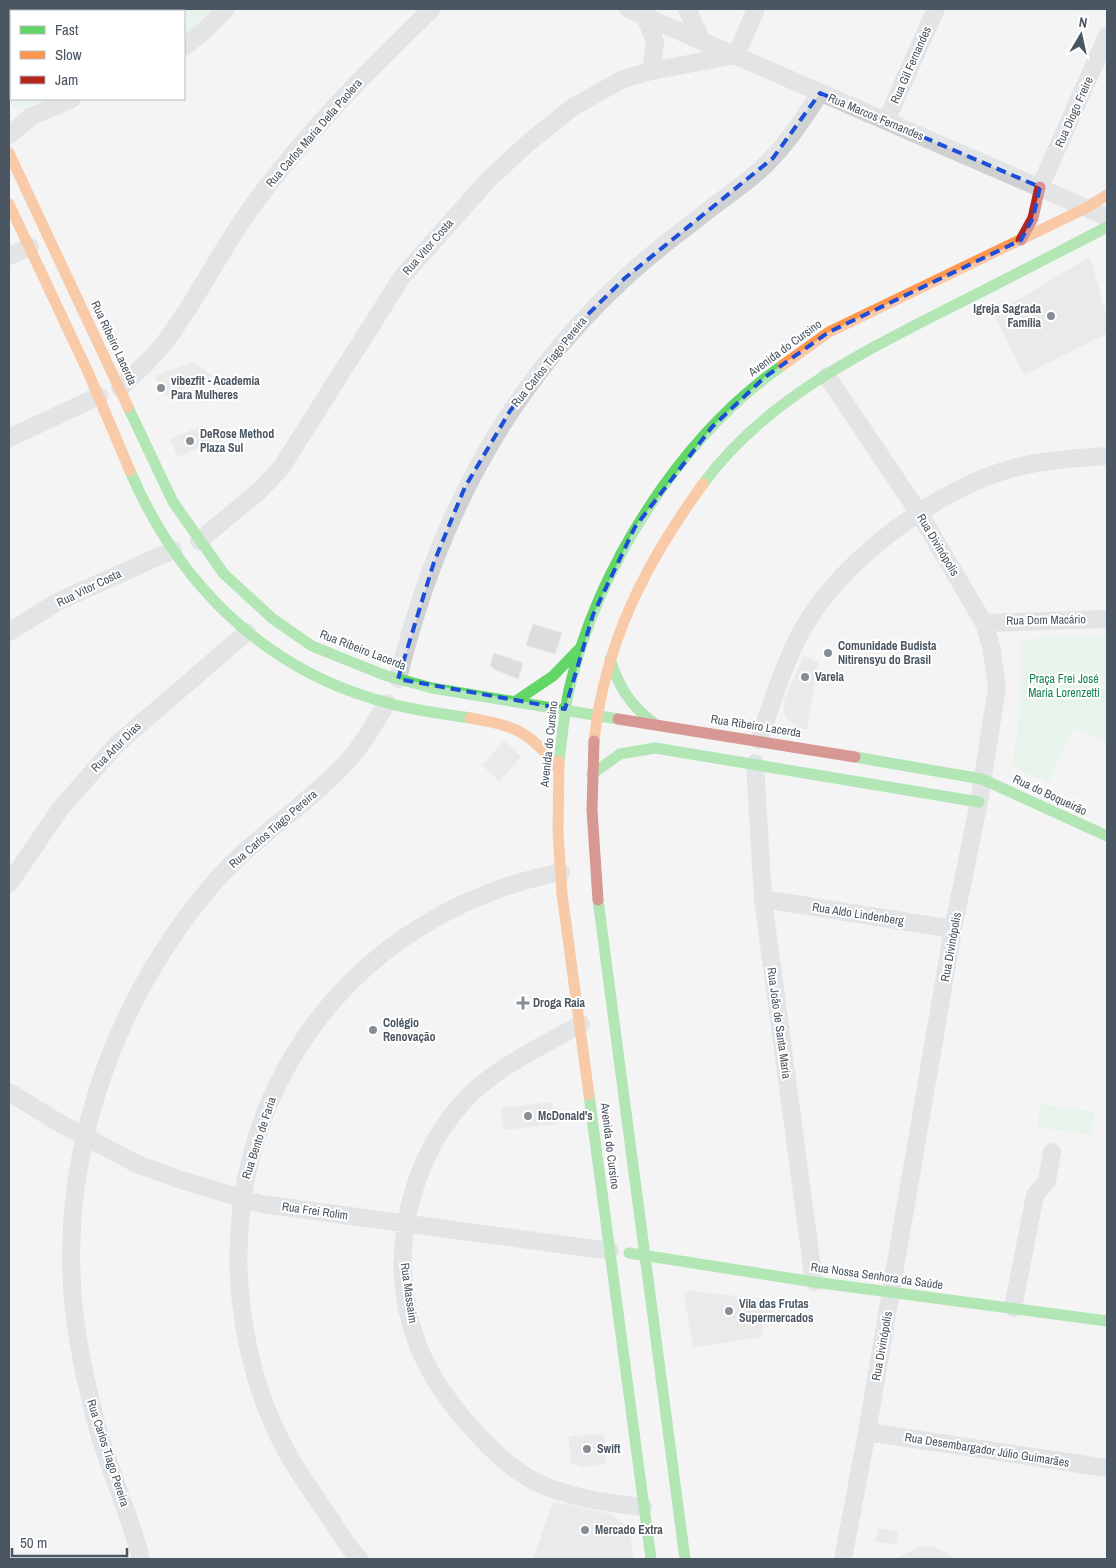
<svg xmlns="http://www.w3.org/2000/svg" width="1116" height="1568" font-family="'Archivo Narrow',sans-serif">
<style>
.green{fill:#d9f2e3}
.building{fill:#ddddde;stroke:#e5e6e7}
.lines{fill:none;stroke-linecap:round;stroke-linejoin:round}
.street{stroke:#ced0d2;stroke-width:18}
.fast{stroke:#63d668;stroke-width:11}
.slow{stroke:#ff974d;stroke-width:11}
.jam{stroke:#b3261e;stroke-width:11}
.marked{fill:none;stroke:#1d4ed8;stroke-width:4;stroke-dasharray:10 6;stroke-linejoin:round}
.poi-dot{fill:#868d94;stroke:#fff;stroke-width:2}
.labels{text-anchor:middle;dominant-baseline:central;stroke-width:4;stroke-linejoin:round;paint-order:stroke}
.street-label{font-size:12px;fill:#4a5661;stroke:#fff}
.poi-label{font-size:12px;font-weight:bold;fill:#4a5661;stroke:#fff;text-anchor:start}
.park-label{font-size:12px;fill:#17864f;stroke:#fff}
</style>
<rect width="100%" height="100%" fill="#f4f4f4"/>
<path class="green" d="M9,9H217L184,40V11H11V99H57L16,108H13L9,100Z
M1050,636H1107V742L1073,728L1048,783L1012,766L1020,712L1021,642Z
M1041,1104L1095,1112L1091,1135L1037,1127Z"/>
<path class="building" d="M1090,257L1107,318V333L1024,375L994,314Z
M193,362L213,376L164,396L155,376Z
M202,426L210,443L178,457L170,439Z
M533,624L562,633L555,654L526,645Z
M494,653L523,663L518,679L494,669L490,665Z
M804,656L818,662L807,729L798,728L785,716L784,700Z
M504,741L521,757L499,781L482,765Z
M552,1102L555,1124L504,1130L501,1108Z
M690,1291L771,1300L773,1322L763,1325L761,1337L693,1347L684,1293Z
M604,1435L605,1463L583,1467L571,1463L569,1436Z
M553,1502L610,1514L624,1524L630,1536L633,1559H533Z
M878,1529L898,1531L897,1544L876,1542Z
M928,1546L935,1547L955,1559H896L920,1547Z"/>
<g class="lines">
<path class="street" d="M628,9L1107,217
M687,9L702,41
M645,16L655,42L651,71
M184,47L203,32L226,9
M886,121L936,9
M9,135L32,116L72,99
M1040,187L1107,36
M9,256L30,247
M827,376L919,513L984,623L991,646L997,688L979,802L953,929L867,1432L843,1559
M120,388C136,373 152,359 165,342C197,300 220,251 251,208C304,135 367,71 432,9
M9,438L99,396
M199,541L259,491L281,468L402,277L488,180L528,143L573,107L623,79L651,71L736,55L756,9
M984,623L1107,619
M9,632L57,602L173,550
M398,679C436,522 505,389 624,279C652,252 685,229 715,205C735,190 756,176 773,157C791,138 805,116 820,93
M759,740C772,703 784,662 804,627C842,559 941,486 1017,467C1046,460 1077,458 1107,456
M755,763L763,899L814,1282
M9,884L60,809L117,744L247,632
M763,899L953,929
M581,1024C541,1047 493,1068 462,1103C405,1169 386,1266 419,1348C431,1377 448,1401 468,1424C487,1445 506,1465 530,1479C564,1497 606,1503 643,1507
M9,1092L61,1124L137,1164L178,1179L261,1204L610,1251
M1013,1308L1035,1195L1047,1181L1052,1152
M867,1432L1107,1468
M141,1559C129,1511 106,1464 94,1415C88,1390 82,1365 78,1339C51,1176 107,1009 212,885C250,840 302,809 342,767C361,748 373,726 387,703
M360,1559C352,1553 347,1543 341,1535C329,1516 316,1498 304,1480C268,1427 248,1365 241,1303C218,1092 354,913 561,872"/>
<path class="fast" d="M128,407L173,502L224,574L273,619L312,646L384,675L432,688L618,719
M130,471C176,579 259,665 374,699C405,709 438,713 470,718
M703,484C764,400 861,353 951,307C1003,281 1055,254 1107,227
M610,659C619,688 631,706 655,724
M516,701L553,676L579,649
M855,757L982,779L1107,836
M559,761C562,738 564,713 569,690C597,568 680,437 783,365
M592,774L620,754L655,748L979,802
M598,900L685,1559
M589,1095L651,1559
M629,1253L814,1282L1107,1321"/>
<path class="slow" d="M9,153L128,407
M9,204L88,372L130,471
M783,365L829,332L1086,208L1107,195
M470,718C516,726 529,731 558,768
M594,741C605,642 645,564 703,484
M559,761L558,832L562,894L589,1095"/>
<path class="jam" d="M1021,240L1033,218L1040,187
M618,719L855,757
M594,741L592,810L598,900"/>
</g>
<path d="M0 0H1116V1568H0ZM820,93L1040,187L1033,218L1021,240L829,332L765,377L712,427L635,527L593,615L565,709L398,679L434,562L465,487L510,411L577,325L625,278L773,158Z" fill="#f4f4f4" fill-opacity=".55" fill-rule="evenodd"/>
<path class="marked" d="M820,93L1040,187L1033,218L1021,240L829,332L765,377L712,427L635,527L593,615L565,709L398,679L434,562L465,487L510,411L577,325L625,278L773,158Z"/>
<g class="poi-dot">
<circle cx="1051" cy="316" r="5"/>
<circle cx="161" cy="388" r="5"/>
<circle cx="190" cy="441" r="5"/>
<circle cx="828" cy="653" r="5"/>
<circle cx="805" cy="677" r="5"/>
<path d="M520.5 995.5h5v5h5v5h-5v5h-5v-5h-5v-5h5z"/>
<circle cx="373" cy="1030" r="5"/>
<circle cx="528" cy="1116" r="5"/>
<circle cx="729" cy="1311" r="5"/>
<circle cx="587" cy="1449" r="5"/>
<circle cx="585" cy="1530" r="5"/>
</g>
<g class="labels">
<g class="street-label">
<text transform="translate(911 65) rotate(-66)">Rua Gil Fernandes</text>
<text transform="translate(1074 112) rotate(-66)">Rua Diogo Freire</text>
<text transform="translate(876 117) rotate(23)">Rua Marcos Fernandes</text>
<text transform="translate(314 133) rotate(-49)">Rua Carlos Maria Della Paolera</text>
<text transform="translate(428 247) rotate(-49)">Rua Vitor Costa</text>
<text transform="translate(114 343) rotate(65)">Rua Ribeiro Lacerda</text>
<text transform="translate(785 348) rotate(-36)">Avenida do Cursino</text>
<text transform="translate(549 362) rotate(-51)">Rua Carlos Tiago Pereira</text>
<text transform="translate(938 545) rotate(59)">Rua Divinópolis</text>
<text transform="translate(89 588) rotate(-26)">Rua Vitor Costa</text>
<text transform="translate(1046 620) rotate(-1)">Rua Dom Macário</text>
<text transform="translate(363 650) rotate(21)">Rua Ribeiro Lacerda</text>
<text transform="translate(756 726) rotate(9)">Rua Ribeiro Lacerda</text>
<text transform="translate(549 744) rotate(-84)">Avenida do Cursino</text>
<text transform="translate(116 747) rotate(-45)">Rua Artur Dias</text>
<text transform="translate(1050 795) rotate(25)">Rua do Boqueirão</text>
<text transform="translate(273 829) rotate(-41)">Rua Carlos Tiago Pereira</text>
<text transform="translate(858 914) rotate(9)">Rua Aldo Lindenberg</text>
<text transform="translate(951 947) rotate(-80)">Rua Divinópolis</text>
<text transform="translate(779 1023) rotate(82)">Rua João de Santa Maria</text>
<text transform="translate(259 1138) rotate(-72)">Rua Bento de Faria</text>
<text transform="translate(610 1146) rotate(83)">Avenida do Cursino</text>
<text transform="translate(315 1211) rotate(8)">Rua Frei Rolim</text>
<text transform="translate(877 1276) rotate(8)">Rua Nossa Senhora da Saúde</text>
<text transform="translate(409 1293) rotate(82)">Rua Massaim</text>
<text transform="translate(882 1346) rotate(-80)">Rua Divinópolis</text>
<text transform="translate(987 1450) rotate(9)">Rua Desembargador Júlio Guimarães</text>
<text transform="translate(108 1453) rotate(72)">Rua Carlos Tiago Pereira</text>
</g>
<g class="poi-label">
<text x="1041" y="309" text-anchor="end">Igreja Sagrada<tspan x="1041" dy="14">Família</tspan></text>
<text x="171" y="381">vibezfit - Academia<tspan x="171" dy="14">Para Mulheres</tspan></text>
<text x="200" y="434">DeRose Method<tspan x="200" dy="14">Plaza Sul</tspan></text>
<text x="838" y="646">Comunidade Budista<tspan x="838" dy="14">Nitirensyu do Brasil</tspan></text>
<text x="815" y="677">Varela</text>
<text x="533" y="1003">Droga Raia</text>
<text x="383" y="1023">Colégio<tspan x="383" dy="14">Renovação</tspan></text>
<text x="538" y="1116">McDonald's</text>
<text x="739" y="1304">Vila das Frutas<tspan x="739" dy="14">Supermercados</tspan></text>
<text x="597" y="1449">Swift</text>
<text x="595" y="1530">Mercado Extra</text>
</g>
<g class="park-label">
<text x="1064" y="679">Praça Frei José<tspan x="1064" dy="14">Maria Lorenzetti</tspan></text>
</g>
</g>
<rect width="1116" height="1568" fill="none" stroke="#4a5661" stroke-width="20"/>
<rect x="10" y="10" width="175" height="90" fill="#ffffff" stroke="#b7bbc0"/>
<rect x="20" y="26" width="25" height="8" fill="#63d668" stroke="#b7bbc0"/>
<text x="55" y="35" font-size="15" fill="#4a5661">Fast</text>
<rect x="20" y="51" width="25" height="8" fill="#ff974d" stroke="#b7bbc0"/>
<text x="55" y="60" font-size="15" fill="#4a5661">Slow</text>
<rect x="20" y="76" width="25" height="8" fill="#b3261e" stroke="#b7bbc0"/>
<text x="55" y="85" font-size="15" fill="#4a5661">Jam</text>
<g transform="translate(1081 35) rotate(9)" stroke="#ffffff" stroke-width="4" paint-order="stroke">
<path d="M0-4L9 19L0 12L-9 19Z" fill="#4a5661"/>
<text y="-8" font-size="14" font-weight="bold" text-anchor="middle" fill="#4a5661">N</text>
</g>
<path d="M12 1548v8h115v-8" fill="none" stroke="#4a5661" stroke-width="2.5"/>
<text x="20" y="1548" font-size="15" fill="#4a5661" stroke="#ffffff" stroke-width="4" paint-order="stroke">50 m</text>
</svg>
